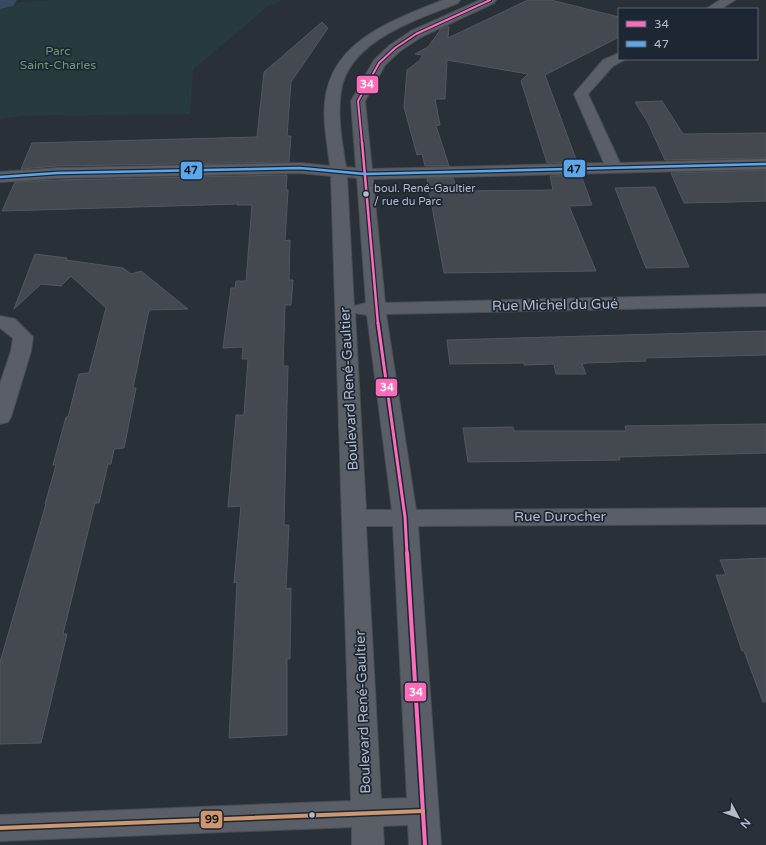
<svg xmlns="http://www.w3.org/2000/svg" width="766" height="845" font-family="'Varela Round',sans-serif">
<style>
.green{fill:#273a3e}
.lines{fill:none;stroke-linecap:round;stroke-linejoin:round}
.river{fill:#384963;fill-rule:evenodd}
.building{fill:#444950;stroke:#52575f}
.minor-casing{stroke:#484c53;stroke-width:2}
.minor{fill:#5a5e66;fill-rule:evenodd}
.bus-1-far3-casing{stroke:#1d2633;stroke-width:4}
.bus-1-far2-casing{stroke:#1d2633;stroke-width:5}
.bus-1-far1-casing{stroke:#1d2633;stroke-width:6}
.bus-1-casing{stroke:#1d2633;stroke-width:7}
.bus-2-casing{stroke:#1d2633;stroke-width:5}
.bus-3-casing{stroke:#1d2633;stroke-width:7}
.bus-1-far3{stroke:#fb6dba;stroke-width:2}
.bus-1-far2{stroke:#fb6dba;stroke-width:2.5}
.bus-1-far1{stroke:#fb6dba;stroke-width:3}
.bus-1{stroke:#fb6dba;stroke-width:4}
.bus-2{stroke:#5aa8eb;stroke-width:2.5}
.bus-3{stroke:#cd976f;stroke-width:4}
.bus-dot{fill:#b4bcc9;stroke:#1d2633;stroke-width:1.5}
.labels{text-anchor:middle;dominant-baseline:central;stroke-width:3.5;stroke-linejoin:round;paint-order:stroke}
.far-bus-label{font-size:11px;fill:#b4bcc9;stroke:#1d2633;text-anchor:start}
.far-park-label{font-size:12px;fill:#6b9a76;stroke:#1d2633}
.street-label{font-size:14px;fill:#b4bcc9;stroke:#1d2633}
.line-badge{stroke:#1d2633;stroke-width:1.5}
.badge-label{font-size:11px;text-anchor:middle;font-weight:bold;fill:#fff}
.pale-badge-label{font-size:11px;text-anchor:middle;font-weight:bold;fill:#111}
</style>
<rect width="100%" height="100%" fill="#2a3038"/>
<path class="green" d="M49,0H283L268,6L193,70L190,114L22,116L0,119V4Z"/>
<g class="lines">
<path class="river" d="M0,0H17L13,6L0,9Z"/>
</g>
<path class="building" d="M528,0H551L619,17V37L545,75L577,162L547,163L521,81L528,74L447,60L445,99H435L440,125L436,126L449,166H425L422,154L417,155L404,107L407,70L419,61L423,55L415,54L428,47L441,29L449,26L448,38Z
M322,22L328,28L291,82L287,136H291L289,162L57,166L21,169L32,143L257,137L264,72Z
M662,101L683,134L766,133V158L665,160L648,123L635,102Z
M766,170V201L733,202L684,203L671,173Z
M287,175L286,190H288L285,241L290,240L289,280H293L291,305H285L283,366H288L284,525H289L286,589L291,588L290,659H287V735L229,738L237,582L234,583L241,506L228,507L236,415H244L248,359H242L243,347L223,348L231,288H235L236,281H246L252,205H237L238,204L2,211L15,182L57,180Z
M581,175L592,205L569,206L596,271L444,273L427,179L453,178L458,191L553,190L550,176Z
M655,187L689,267L646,268L615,188Z
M35,254L67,258L66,260L123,268L131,274L141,271L188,309L149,310L133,388H136L124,448L114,449L111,464H108L99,503H95L63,634H67L41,743L0,744V662L46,504H45L56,465H53L66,417H68L79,374L89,373L106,308L71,276L61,286L41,284L14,309Z
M766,331V355L645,358L646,361L587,363L582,364L586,374H556L554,364L524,365V363L450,364L447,340Z
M766,424V453L619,457L620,460L468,462L463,428L513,427L514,431H626L625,426Z
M766,558V702H763L744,651H742L716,575H726L720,560Z"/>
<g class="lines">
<g class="minor-casing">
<path id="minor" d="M443,0H460L458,3C417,20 349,40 341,91C337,116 342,142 346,167L356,168L351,101L374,60L390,45L411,31L480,0H496L494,3L421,37L400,51L385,65L365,101L372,169L604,163L574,94L603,60L619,53V59L624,60L613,66L588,94L620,163L766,159V169L373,179L385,303L766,294V306L386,314L416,510L766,508V524L418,526L441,845H409L408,825L383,826L384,845H352V827L0,841V815L351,801L331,176L300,173L57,178L0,182V172L57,168L300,163L330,166C327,141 321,114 327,90C339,37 399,18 443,0ZM347,177L357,178L366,303L354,306ZM355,313L367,315L392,510H366ZM366,526H393L407,798L381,799Z
M720,0H735L721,9H706Z
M0,316L15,319L33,337L31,351L11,417L8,422L0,424V384L11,351L13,338L0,328Z"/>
</g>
<use href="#minor" class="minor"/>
<g class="bus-1-far3-casing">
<path id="bus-1-far3" d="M362,143L358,101L379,63L395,48L416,34L490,0"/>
</g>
<g class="bus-1-far2-casing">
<path id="bus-1-far2" d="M362,142L378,324"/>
</g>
<g class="bus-1-far1-casing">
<path id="bus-1-far1" d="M378,323L405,517L407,554"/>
</g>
<g class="bus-1-casing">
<path id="bus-1" d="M407,553L425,845"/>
</g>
<g class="bus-2-casing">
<path id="bus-2" d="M0,177L57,173L300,168L365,174L766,164"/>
</g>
<g class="bus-3-casing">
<path id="bus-3" d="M0,828L423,811"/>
</g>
<use href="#bus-1-far3" class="bus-1-far3"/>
<use href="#bus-1-far2" class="bus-1-far2"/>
<use href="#bus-1-far1" class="bus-1-far1"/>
<use href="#bus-1" class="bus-1"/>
<use href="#bus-2" class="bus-2"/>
<use href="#bus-3" class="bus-3"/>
</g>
<g class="bus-dot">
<circle cx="366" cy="194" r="3.5"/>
<circle cx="312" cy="815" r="3.5"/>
</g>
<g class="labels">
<g class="far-bus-label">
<text x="374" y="188">boul. René-Gaultier<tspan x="374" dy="13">/ rue du Parc</tspan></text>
</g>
<g class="far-park-label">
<text x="58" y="51">Parc<tspan x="58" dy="14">Saint-Charles</tspan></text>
</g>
<g class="street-label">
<text transform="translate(555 305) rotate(-1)">Rue Michel du Gué</text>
<text transform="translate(349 389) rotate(-93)">Boulevard René-Gaultier</text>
<text x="560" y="516">Rue Durocher</text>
<text transform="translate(363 712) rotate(-92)">Boulevard René-Gaultier</text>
</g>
</g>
<g class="line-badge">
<rect x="356" y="75" width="23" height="19" rx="4" fill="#fb6dba"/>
<rect x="563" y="159" width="23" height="19" rx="4" fill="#5aa8eb"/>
<rect x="180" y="161" width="23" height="19" rx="4" fill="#5aa8eb"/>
<rect x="375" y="378" width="23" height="19" rx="4" fill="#fb6dba"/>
<rect x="404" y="682" width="23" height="20" rx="4" fill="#fb6dba"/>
<rect x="200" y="810" width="23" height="19" rx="4" fill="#cd976f"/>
</g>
<g class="badge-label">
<text x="367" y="88">34</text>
<text x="387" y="391">34</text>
<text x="416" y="696">34</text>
</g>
<g class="pale-badge-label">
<text x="574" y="173">47</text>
<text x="191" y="174">47</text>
<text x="212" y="823">99</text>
</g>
<rect x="618" y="8" width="140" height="52" fill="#1d2633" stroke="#59626f"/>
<rect x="626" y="21" width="20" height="6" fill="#fb6dba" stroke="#59626f"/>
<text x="654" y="28" font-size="12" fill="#b4bcc9">34</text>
<rect x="626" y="41" width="20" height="6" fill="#5aa8eb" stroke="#59626f"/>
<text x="654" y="48" font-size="12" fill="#b4bcc9">47</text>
<g transform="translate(738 817) rotate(131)" stroke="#1d2633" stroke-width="3" paint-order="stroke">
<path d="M0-3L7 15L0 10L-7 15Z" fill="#b4bcc9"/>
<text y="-6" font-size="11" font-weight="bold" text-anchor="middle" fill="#b4bcc9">N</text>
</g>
</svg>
